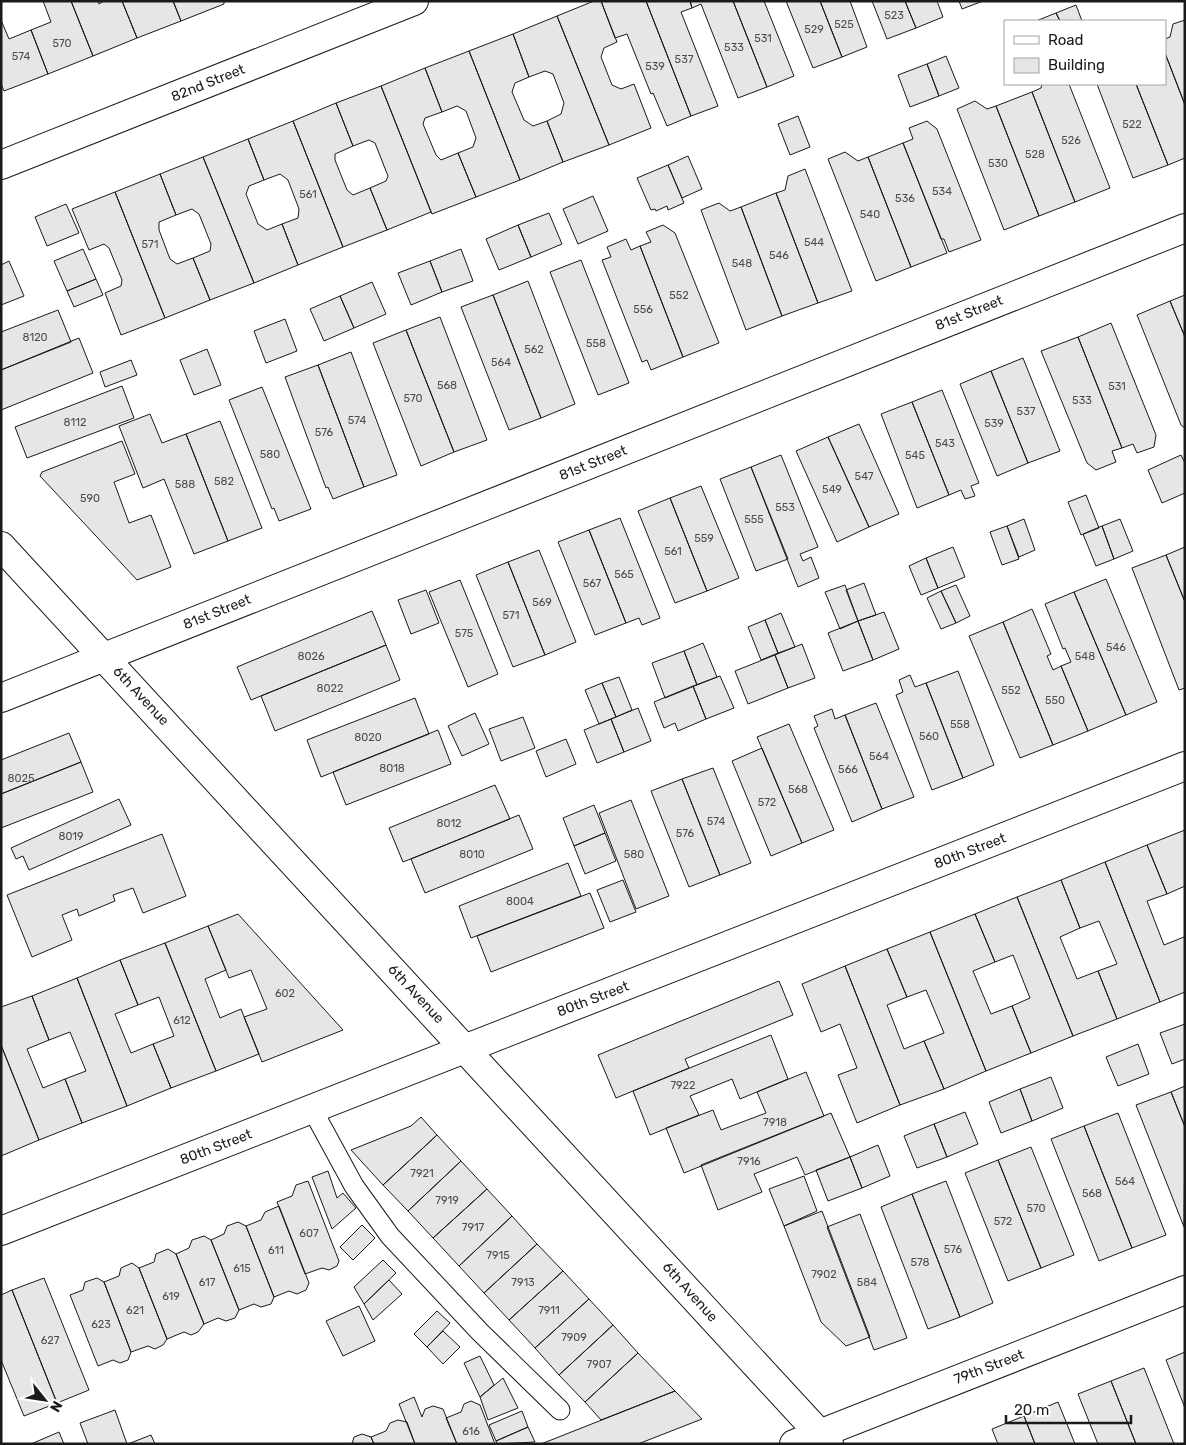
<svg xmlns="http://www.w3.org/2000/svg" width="1186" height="1445" font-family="Rubik,sans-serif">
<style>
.building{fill:#e6e6e6;stroke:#1a1a1a}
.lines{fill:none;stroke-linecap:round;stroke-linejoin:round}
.service-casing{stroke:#1a1a1a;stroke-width:21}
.minor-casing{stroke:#1a1a1a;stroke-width:30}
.tertiary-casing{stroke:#1a1a1a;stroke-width:30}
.service{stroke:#fff;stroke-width:19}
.minor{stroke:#fff;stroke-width:28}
.tertiary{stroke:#fff;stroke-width:28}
.labels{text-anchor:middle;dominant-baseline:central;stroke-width:4;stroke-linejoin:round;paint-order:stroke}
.number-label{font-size:11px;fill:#4d4d4d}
.street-label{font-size:14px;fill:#1a1a1a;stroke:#fff}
</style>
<rect width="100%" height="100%" fill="#fff"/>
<path class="building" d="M43,1H71L93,56L48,74L31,30L51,22Z
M71,1H98L99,4L104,1H122L137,38L93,56Z
M122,1H173L181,21L137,38Z
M173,1H224V4L181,21Z
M594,1H601L617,42L604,48L601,57L612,85L621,89L634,84L651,128L609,145L557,16Z
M601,1H646L691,116L667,126L653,93L651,94L627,34L615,38Z
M646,1H690L692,8L681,12L718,106L691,116Z
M690,1H733L767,87L738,98L701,4L692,8Z
M733,1H764L794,76L767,87Z
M786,1H820L842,57L813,68Z
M820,1H850L867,47L842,57Z
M872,1H905L916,28L887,39Z
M905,1H937L943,17L916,28Z
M959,1H983L962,9Z
M1076,5L1082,21H1060L1056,13Z
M1056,13L1060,21H1036Z
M557,16L609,145L563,162L547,121L561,114L564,103L553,74L545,71L529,77L513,34Z
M1,20L9,39L31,30L48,74L4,91L1,84Z
M1185,20V105L1165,53V39L1170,37L1173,24Z
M513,34L529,77L515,83L512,92L524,120L533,126L547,121L563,162L520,180L469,51Z
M469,51L520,180L476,197L458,153L473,147L476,138L466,111L457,106L442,112L425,68Z
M1165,53L1185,105V158L1168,165L1136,84H1165Z
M946,56L959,88L939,96L927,64Z
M927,64L939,96L910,107L898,75Z
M425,68L442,112L425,118L423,124L436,155L441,160L458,153L476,197L432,214L381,86Z
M1042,84H1069L1110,188L1075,202L1032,92L1041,88Z
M1097,84H1136L1168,165L1133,178Z
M381,86L431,212L387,230L370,188L386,181L388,176L375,143L369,140L353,146L336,103Z
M1032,92L1075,202L1039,216L996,106Z
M975,101L987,109L996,106L1039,216L1004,230L957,109Z
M336,103L353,146L335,154V160L347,190L353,195L370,188L387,230L343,247L293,121Z
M798,116L810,147L790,155L778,124Z
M293,121L343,247L298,265L282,224L298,218L299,209L288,180L280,174L264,180L248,139Z
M927,121L937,129L981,240L949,252L944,239H941L903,143L913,139L909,128Z
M248,139L264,180L249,186L246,194L258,224L267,230L282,224L298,265L254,283L203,157Z
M903,143L947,253L911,267L868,157Z
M845,152L858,161L868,157L911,267L876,281L828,159Z
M688,156L702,189L682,198L668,165Z
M203,157L254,283L210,300L193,258L210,251L211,244L199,214L192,209L176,215L160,174Z
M668,165L684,203L668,210L667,206L656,211L655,209L651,210L637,178Z
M805,169L852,291L818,303L776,193L785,190L788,176Z
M160,174L176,215L159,222V230L170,259L177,264L193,258L210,300L165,318L115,192Z
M115,192L165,318L121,335L105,293L121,286L122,280L109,248L104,244L89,250L72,209Z
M776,193L818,303L782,316L741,207Z
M593,196L608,231L578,244L563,209Z
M719,203L730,211L741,207L782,316L746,330L701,210Z
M66,204L79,233L47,246L35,217Z
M549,213L562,244L531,257L518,225Z
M518,225L531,257L499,270L486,239Z
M663,225L675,233L719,343L683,357L640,246L651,242L646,232Z
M626,239L631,250L640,246L683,357L651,370L647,360L642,362L602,260L611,257L607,247Z
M83,249L96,279L67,291L54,261Z
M461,249L473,281L442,292L430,261Z
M581,260L629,383L598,395L550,272Z
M9,261L24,296L1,305V265Z
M430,261L442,292L411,305L398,273Z
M96,279L103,295L74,307L67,291Z
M528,281L575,404L541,418L493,295Z
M372,282L386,314L354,328L340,296Z
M493,295L541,418L509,430L461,307Z
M1185,295V337L1170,301Z
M340,296L354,328L324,341L310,309Z
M1170,301L1185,337V428L1181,425L1137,315Z
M58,310L71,342L1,370V332Z
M440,317L487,440L454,452L406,330Z
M285,319L297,351L266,363L254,331Z
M1111,323L1156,435L1154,447L1137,453L1133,444L1122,448L1078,337Z
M406,330L454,452L421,466L373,343Z
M1078,337L1122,448L1112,451L1116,462L1096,470L1087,463L1041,351Z
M79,338L93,373L1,410V370Z
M207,349L221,385L194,395L180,360Z
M351,352L397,475L364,487L318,365Z
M1023,358L1060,451L1028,463L991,371Z
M131,360L137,375L105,387L100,372Z
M318,365L364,487L333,499L328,487L326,488L285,377Z
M991,371L1028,463L997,476L960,384Z
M122,386L134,418L27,458L15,427Z
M262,387L311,509L279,521L274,508L272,509L229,400Z
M942,390L979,483L971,486L975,496L965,499L961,490L949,495L912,402Z
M912,402L949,495L917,508L881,414Z
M150,414L162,443L186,434L228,541L194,554L164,479L143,488L119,426Z
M220,421L262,528L228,541L186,434Z
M859,424L899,514L869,527L828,437Z
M828,437L869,527L837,542L796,451Z
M122,441L135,474L114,482L129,523L151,515L171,567L137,580L40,476L42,472Z
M781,455L818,547L800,554L803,561L811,557L819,578L798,587L751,467Z
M1181,455L1185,463V493L1162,503L1148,470Z
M751,467L788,559L756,571L720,479Z
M701,486L739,578L707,591L670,498Z
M1086,495L1099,528L1081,535L1068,502Z
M670,498L707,591L675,603L638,511Z
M620,518L660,618L642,625L639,618L626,623L589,530Z
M1024,519L1035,550L1019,557L1007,526Z
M1120,519L1133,551L1114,559L1102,526Z
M1007,526L1019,559L1002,565L990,532Z
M1102,526L1114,559L1096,566L1083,534Z
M589,530L626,623L595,635L558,542Z
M953,547L965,577L938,588L926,558Z
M1185,547V602L1166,555Z
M539,550L576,642L545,655L508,562Z
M1166,555L1185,602V688L1179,690L1132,568Z
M926,558L938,588L921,595L909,566Z
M508,562L545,655L513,667L476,575Z
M1106,579L1157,702L1126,715L1074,592Z
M460,580L498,674L468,687L429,592Z
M864,583L876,615L858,621L846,590Z
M845,585L858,621L840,629L825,592Z
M956,585L970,616L956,623L941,591Z
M426,590L439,623L411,634L398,600Z
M941,591L956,623L941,629L927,598Z
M1074,592L1126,715L1088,731L1061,666L1071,662L1065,648L1063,649L1045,604Z
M1032,609L1051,654L1047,656L1053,670L1061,666L1088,731L1053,745L1003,622Z
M372,611L386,645L251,700L237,667Z
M884,612L899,649L873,660L858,621Z
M781,613L795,647L778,653L765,620Z
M765,620L778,653L761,660L748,627Z
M858,621L873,660L843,671L828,633Z
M1003,622L1053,745L1020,758L969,636Z
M703,643L717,677L697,685L684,651Z
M802,644L815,678L788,688L775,655Z
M386,645L400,680L275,731L261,696Z
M684,651L697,685L665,698L652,663Z
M775,655L788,688L748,704L735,671Z
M958,671L994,765L963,778L926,683Z
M910,675L915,687L926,683L963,778L932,790L896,695L903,692L899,680Z
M720,676L734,708L706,719L693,686Z
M619,677L632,710L616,717L602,683Z
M602,683L616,717L599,724L585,690Z
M693,686L706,719L678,731L675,723L664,728L654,702Z
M415,698L429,734L321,777L307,740Z
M876,703L914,797L882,809L845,715Z
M638,708L651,741L624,752L611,719Z
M832,709L835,719L845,715L882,809L852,822L814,728L818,726L814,716Z
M475,713L489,744L462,756L448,726Z
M523,717L535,748L501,761L489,729Z
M611,719L624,752L597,763L584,730Z
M789,724L834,830L802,843L757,737Z
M438,730L451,764L346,805L333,772Z
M69,733L81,762L1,794V760Z
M566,739L576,764L546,777L536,751Z
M762,748L802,843L771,856L732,761Z
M81,762L93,792L1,828V794Z
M713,768L751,863L720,875L682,779Z
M682,779L720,875L689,887L651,791Z
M495,785L510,819L403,862L389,828Z
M119,799L131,825L29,870L23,856L16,859L11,848Z
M631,800L669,896L636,909L599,813Z
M594,805L605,833L574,846L563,818Z
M519,815L533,849L425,893L411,859Z
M1185,830V886L1167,894L1147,845Z
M605,833L616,861L585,874L574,846Z
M162,834L186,896L143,913L133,888L113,895L115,901L79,916L77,909L62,915L72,940L32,957L7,895Z
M1147,845L1167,894L1147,901L1164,945L1184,937L1185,938V992L1160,1002L1105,862Z
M1105,862L1160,1002L1117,1019L1098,971L1117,964L1099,921L1080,928L1061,880Z
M568,863L581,896L471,938L459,906Z
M623,880L636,912L610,922L597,890Z
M1061,880L1080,928L1060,937L1077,979L1098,971L1117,1019L1073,1036L1017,897Z
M590,893L604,928L491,972L477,936Z
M1017,897L1073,1036L1031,1053L1012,1006L1030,998L1013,955L995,962L975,914Z
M238,914L343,1030L262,1062L244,1017L267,1009L251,970L229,978L208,926Z
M975,914L995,962L973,971L991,1014L1012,1006L1031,1053L986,1071L930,932Z
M208,926L226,970L205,979L220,1018L241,1009L259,1054L216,1071L165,943Z
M930,932L986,1071L944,1089L924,1041L944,1033L926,990L907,997L887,949Z
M165,943L216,1071L171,1088L153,1044L174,1036L159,997L138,1005L120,960Z
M887,949L907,997L887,1005L904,1049L924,1041L944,1089L900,1105L845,966Z
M120,960L138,1005L115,1014L131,1053L153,1044L171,1088L127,1106L77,978Z
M845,966L900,1105L857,1123L838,1075L857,1068L840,1024L821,1032L802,984Z
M77,978L127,1106L82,1123L65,1079L86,1071L70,1032L49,1040L32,996Z
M779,981L793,1015L685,1059L689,1068L616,1098L598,1055Z
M32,996L49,1040L27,1049L43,1088L65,1079L82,1123L39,1140L1,1045V1007Z
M1185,1024V1059L1172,1064L1160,1033Z
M771,1035L788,1079L740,1099L732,1079L690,1096L699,1115L650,1135L633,1091Z
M1138,1044L1149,1074L1118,1086L1106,1057Z
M1,1045L39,1140L1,1156Z
M806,1072L824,1116L684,1173L666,1128L713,1110L721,1130L766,1113L757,1092Z
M1051,1077L1063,1108L1032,1121L1020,1089Z
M1185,1086V1127L1171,1092Z
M1020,1089L1032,1121L1001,1133L989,1102Z
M1171,1092L1185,1127L1184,1227L1136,1105Z
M965,1112L978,1144L947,1157L934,1124Z
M831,1113L850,1157L805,1175L797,1157L754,1174L762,1192L718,1210L701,1165Z
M1118,1113L1166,1235L1132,1248L1084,1126Z
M421,1117L437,1135L383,1185L351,1150L411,1126Z
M934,1124L947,1157L917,1168L904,1136Z
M1084,1126L1132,1248L1099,1261L1051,1139Z
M437,1135L461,1161L408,1211L383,1185Z
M878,1145L890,1176L862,1188L850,1157Z
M1031,1147L1074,1255L1041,1268L998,1160Z
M850,1157L862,1188L828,1201L816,1170Z
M998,1160L1041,1268L1008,1281L965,1173Z
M461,1161L487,1189L433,1238L408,1211Z
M328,1171L337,1198L343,1193L356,1208L332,1229L312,1177Z
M804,1176L817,1211L784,1226L769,1189Z
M308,1181L339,1261L337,1266L329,1270L322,1268L305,1274L277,1202L292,1196L296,1185Z
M946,1181L993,1303L960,1317L912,1194Z
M487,1189L512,1216L459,1266L433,1238Z
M912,1194L960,1317L928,1329L881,1207Z
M279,1206L309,1283L306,1290L297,1294L289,1291L274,1297L246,1226L261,1220L265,1212Z
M822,1211L870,1337L846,1346L821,1322L784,1226Z
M860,1214L907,1338L874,1350L827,1227Z
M512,1216L537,1244L484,1293L459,1266Z
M238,1222L246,1226L274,1297L271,1304L261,1307L254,1304L239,1310L211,1240L224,1234L227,1226Z
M362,1225L375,1238L353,1260L340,1247Z
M204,1236L211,1240L239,1310L235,1318L226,1321L218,1318L204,1324L176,1254L189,1248L192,1240Z
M537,1244L563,1271L509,1320L484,1293Z
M168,1249L176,1254L204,1324L198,1332L191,1335L184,1332L167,1339L139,1268L154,1262L156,1254Z
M383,1260L396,1273L364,1304L354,1287Z
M132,1263L139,1268L167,1339L163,1345L155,1349L148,1346L131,1352L104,1282L119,1276L121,1268Z
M563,1271L589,1299L535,1348L509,1320Z
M44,1278L89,1390L57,1403L12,1290Z
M97,1278L104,1282L131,1352L128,1360L120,1363L113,1360L98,1366L70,1295L83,1290L85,1282Z
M389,1280L402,1294L373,1320L364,1304Z
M12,1290L57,1403L24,1416L1,1360V1295Z
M589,1299L613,1325L559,1375L535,1348Z
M359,1306L375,1341L343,1356L326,1321Z
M437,1311L450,1323L427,1347L414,1334Z
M613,1325L638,1353L585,1402L559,1375Z
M443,1331L460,1347L443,1364L427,1347Z
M1185,1352V1408L1166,1360Z
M638,1353L675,1391L601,1420L585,1402Z
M480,1356L494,1385L480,1397L464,1363Z
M1144,1368L1174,1444H1136L1111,1381Z
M503,1378L518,1408L488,1420L480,1397Z
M1111,1381L1136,1444H1098L1078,1394Z
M675,1391L702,1419L638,1444H541Z
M414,1397L422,1417L425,1409L433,1406L443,1409L457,1444H415L399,1404Z
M471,1401L480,1405L495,1444H457L446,1418L461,1412L464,1404Z
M1058,1402L1075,1444H1035L1024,1416Z
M115,1410L127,1444H88L80,1423Z
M522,1411L528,1427L496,1441L489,1425Z
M1024,1416L1035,1444H998L992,1429Z
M398,1420L407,1422L415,1444H374L371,1437L386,1431L390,1423Z
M528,1427L535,1442L497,1444L496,1441Z
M59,1432L64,1444H31Z
M362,1434L371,1437L374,1444H352L354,1437Z
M151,1435L155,1444H128Z"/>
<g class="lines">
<g class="service-casing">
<path id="service" d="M312,1109L354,1186L390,1236L480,1332L560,1410"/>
</g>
<g class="minor-casing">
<path id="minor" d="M1,165L414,1
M1,698L1185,228
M1,1231L1185,766
M794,1444L1185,1290"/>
</g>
<g class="tertiary-casing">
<path id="tertiary" d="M1,546L829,1444"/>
</g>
<use href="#service" class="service"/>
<use href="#minor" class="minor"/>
<use href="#tertiary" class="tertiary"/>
</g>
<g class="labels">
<g class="number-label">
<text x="894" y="15">523</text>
<text x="844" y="24">525</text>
<text x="814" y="29">529</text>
<text x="763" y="38">531</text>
<text x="62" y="43">570</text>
<text x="734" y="47">533</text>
<text x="21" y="56">574</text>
<text x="684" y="59">537</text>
<text x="655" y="66">539</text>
<text x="1132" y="124">522</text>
<text x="1071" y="140">526</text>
<text x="1035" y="154">528</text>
<text x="998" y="163">530</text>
<text x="942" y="191">534</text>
<text x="308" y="194">561</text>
<text x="905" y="198">536</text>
<text x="870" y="214">540</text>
<text x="814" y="242">544</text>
<text x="150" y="244">571</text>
<text x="779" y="255">546</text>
<text x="742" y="263">548</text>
<text x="679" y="295">552</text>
<text x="643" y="309">556</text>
<text x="35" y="337">8120</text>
<text x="596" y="343">558</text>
<text x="534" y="349">562</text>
<text x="501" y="362">564</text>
<text x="447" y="385">568</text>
<text x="1117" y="386">531</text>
<text x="413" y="398">570</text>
<text x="1082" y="400">533</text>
<text x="1026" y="411">537</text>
<text x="357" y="420">574</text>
<text x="75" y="422">8112</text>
<text x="994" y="423">539</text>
<text x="324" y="432">576</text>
<text x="945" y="443">543</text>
<text x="270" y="454">580</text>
<text x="915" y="455">545</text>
<text x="864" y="476">547</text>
<text x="224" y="481">582</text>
<text x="185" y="484">588</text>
<text x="832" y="489">549</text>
<text x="90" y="498">590</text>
<text x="785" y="507">553</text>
<text x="754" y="519">555</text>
<text x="704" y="538">559</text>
<text x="673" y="551">561</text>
<text x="624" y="574">565</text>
<text x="592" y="583">567</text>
<text x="542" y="602">569</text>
<text x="511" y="615">571</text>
<text x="464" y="633">575</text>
<text x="1116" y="647">546</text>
<text x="311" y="656">8026</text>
<text x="1085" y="656">548</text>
<text x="330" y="688">8022</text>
<text x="1011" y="690">552</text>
<text x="1055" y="700">550</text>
<text x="960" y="724">558</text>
<text x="929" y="736">560</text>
<text x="368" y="737">8020</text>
<text x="879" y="756">564</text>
<text x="392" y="768">8018</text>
<text x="848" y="769">566</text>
<text x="21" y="778">8025</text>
<text x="798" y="789">568</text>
<text x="767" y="802">572</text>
<text x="716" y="821">574</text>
<text x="449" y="823">8012</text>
<text x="685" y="833">576</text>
<text x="71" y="836">8019</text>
<text x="472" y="854">8010</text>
<text x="634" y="854">580</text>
<text x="520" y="901">8004</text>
<text x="285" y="993">602</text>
<text x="182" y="1020">612</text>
<text x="683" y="1085">7922</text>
<text x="775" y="1122">7918</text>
<text x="749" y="1161">7916</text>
<text x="422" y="1173">7921</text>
<text x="1125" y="1181">564</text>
<text x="1092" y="1193">568</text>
<text x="447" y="1200">7919</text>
<text x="1036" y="1208">570</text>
<text x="1003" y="1221">572</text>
<text x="473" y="1227">7917</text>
<text x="309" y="1233">607</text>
<text x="953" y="1249">576</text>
<text x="276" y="1250">611</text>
<text x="498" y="1255">7915</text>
<text x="920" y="1262">578</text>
<text x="242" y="1268">615</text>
<text x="824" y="1274">7902</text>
<text x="207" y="1282">617</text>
<text x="523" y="1282">7913</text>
<text x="867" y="1282">584</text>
<text x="171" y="1296">619</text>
<text x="135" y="1310">621</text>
<text x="549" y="1310">7911</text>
<text x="101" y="1324">623</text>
<text x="574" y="1337">7909</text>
<text x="50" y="1340">627</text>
<text x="599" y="1364">7907</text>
<text x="471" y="1431">616</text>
</g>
<g class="street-label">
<text transform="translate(208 83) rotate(-22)">82nd Street</text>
<text transform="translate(969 313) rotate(-22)">81st Street</text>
<text transform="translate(593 463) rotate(-22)">81st Street</text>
<text transform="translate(217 612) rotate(-22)">81st Street</text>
<text transform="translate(141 696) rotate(47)">6th Avenue</text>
<text transform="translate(970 851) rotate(-21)">80th Street</text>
<text transform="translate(416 994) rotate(47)">6th Avenue</text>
<text transform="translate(593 999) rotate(-21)">80th Street</text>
<text transform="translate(216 1147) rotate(-21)">80th Street</text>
<text transform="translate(690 1292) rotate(48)">6th Avenue</text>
<text transform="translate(989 1367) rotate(-21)">79th Street</text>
</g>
</g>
<rect width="1186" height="1445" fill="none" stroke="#1a1a1a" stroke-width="5"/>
<rect x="1004" y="20" width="162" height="65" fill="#ffffff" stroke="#a3a3a3"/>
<rect x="1014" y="36" width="25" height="8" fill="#ffffff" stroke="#a3a3a3"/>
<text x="1048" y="45" font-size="15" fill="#1a1a1a">Road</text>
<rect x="1014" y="58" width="25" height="15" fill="#e6e6e6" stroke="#a3a3a3"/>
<text x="1048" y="70" font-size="15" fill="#1a1a1a">Building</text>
<g transform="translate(45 1400) rotate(120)" stroke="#ffffff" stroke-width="4" paint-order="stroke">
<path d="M0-4L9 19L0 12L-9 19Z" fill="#1a1a1a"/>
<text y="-8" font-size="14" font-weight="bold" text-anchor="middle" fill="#1a1a1a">N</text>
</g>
<path d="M1006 1415v8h125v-8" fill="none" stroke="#1a1a1a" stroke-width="2.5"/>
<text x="1014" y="1415" font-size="15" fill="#1a1a1a" stroke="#ffffff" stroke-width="4" paint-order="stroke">20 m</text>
</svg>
